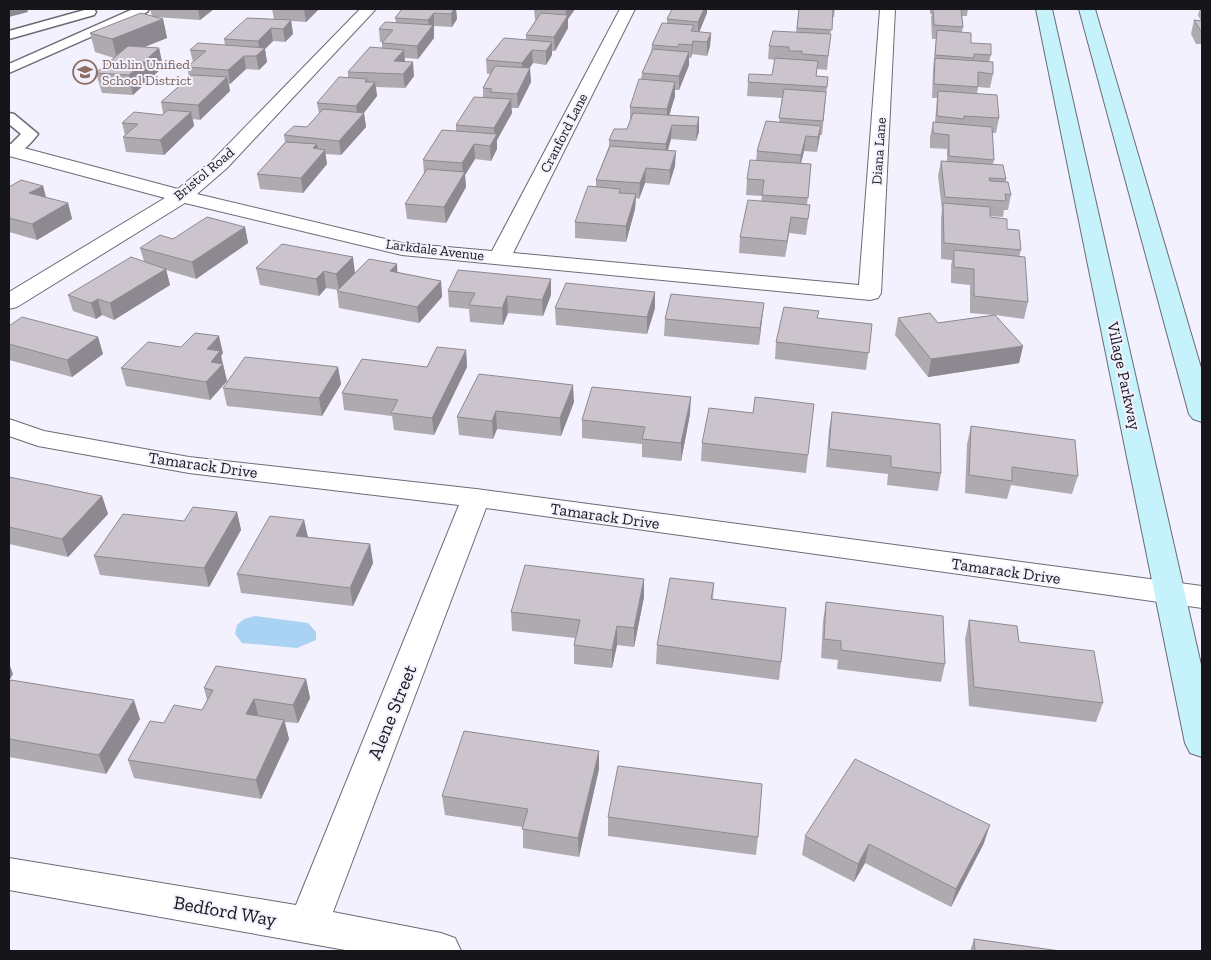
<svg xmlns="http://www.w3.org/2000/svg" width="1211" height="960" font-family="'Zilla Slab',serif">
<style>
.water{fill:#aad2f2}
.lines{fill:none;stroke-linecap:round;stroke-linejoin:round}
.lane-casing{stroke:#6c6b75;stroke-width:3}
.street-casing{stroke:#6c6b75;stroke-width:2}
.secondary-casing{stroke:#6c6b75;stroke-width:2}
.lane{fill:#fff;fill-rule:evenodd}
.street{fill:#fff;fill-rule:evenodd}
.secondary{fill:#c6f3fb;fill-rule:evenodd}
.wall{fill:#afa9b0}
.shaded-wall{fill:#8e8990}
.building{fill:#cbc4cd;stroke:#8e8990}
.labels{text-anchor:middle;dominant-baseline:central;stroke-width:4;stroke-linejoin:round;paint-order:stroke}
.far-education-label{font-size:14px;fill:#785e54;stroke:#f3f1fd;text-anchor:start}
.far-street-label{font-size:14px;fill:#16161a;stroke:#f3f1fd}
.street-label{font-size:16px;fill:#16161a;stroke:#f3f1fd}
.near-street-label{font-size:19px;fill:#16161a;stroke:#f3f1fd}
</style>
<rect width="100%" height="100%" fill="#f3f1fd"/>
<path class="water" d="M255,616L308,623L316,632V640L297,648L242,643L235,634L237,625L244,619Z"/>
<g class="lines">
<g class="lane-casing">
<path id="lane" d="M88,9H94L96,12L94,15L9,39V31Z
M133,9H149L147,12L9,73V64Z
M9,113L14,114L38,134C31,143 20,156 9,155V146L21,134L9,124Z"/>
</g>
<g class="street-casing">
<path id="street" d="M360,9H376L227,168L197,194L402,243L492,251L620,9H635L513,253L859,285L880,9H895L881,293L878,298L870,300L402,255L185,203L17,307L9,309V292L165,198L9,156V144L178,189L213,160Z
M9,419L44,431L189,457L476,489L1202,586V608L486,508L333,912L441,933L455,938L461,951H351L9,890V858L296,905L459,505L189,473L38,446L9,436Z"/>
</g>
<g class="secondary-casing">
<path id="secondary" d="M1036,9H1052L1202,669V757L1190,753L1185,743Z
M1079,9H1095L1202,371V422L1193,419L1189,414Z"/>
</g>
<use href="#lane" class="lane"/>
<use href="#street" class="street"/>
<use href="#secondary" class="secondary"/>
</g>
<path class="wall" d="M150,9H214L200,20L155,17L163,19L167,38L144,47L159,48L163,67L133,95L102,93L96,73L114,58L95,52L90,33L152,16Z
M272,9H319L306,22L291,21L293,34L285,42L273,41L265,49L267,62L259,70L246,69L230,84H229L230,91L200,120L193,119L194,126L164,155L126,152L123,137L125,135L122,123L162,115L163,113L161,102L189,77L187,67L193,62L190,50L225,45L224,39L274,19Z
M402,9H456L457,19L452,27L435,26L434,27V38L418,59L405,58V62L414,76L405,88L376,87L377,96L364,113L366,127L341,155L325,154L327,164L303,193L260,189L257,174L285,142L284,135L307,127L319,114L317,103L348,77V72L382,48V42H380L379,29L396,22L395,18Z
M534,9H575L568,19V28L555,51H552V55L546,65L533,63L529,68L531,82L518,108H511L512,113L497,140V149L491,161L475,159L465,175L466,187L446,223L407,219L405,204L424,174L423,160L456,131V125L483,97V88L491,74H487L486,60L526,40V35L536,20H535Z
M704,9H707V13L699,32L711,33L710,46L707,56L692,54L691,58H689V65L679,90H675V96L669,115L699,117V132L696,141L671,139L668,150L675,166L669,185L645,183L639,199L636,198L635,209L626,242L575,238V222L596,187V180L609,146V140L627,129L630,121V107L641,79L642,73L651,52L652,45L667,23V19Z
M799,9H835L834,17H832L827,70L817,69L816,76L828,77L822,135H820L817,152L804,151L801,164H811L807,205H810L806,235L789,233L785,257L739,253L740,237L761,201L762,196L746,195L747,179L756,161L757,151L779,123L782,98L747,96L748,82L772,75L775,60L768,59L769,46L796,32Z
M930,9H968L967,16H962L963,27L962,32L971,43L991,55L989,62L993,74L990,88L978,87L977,94L999,118L996,133H992L994,160L993,164L1006,179V182L1011,195L1008,210H1004L1003,217L990,216V217L1007,229L1021,250L1019,257L1028,302L1024,319L995,315L1023,346L1019,363L928,377L895,335L898,318L938,323L994,315L970,313V285L951,283V266L952,260L941,259V218L942,210L938,176L941,161H947V149L930,148V137L933,122H935L937,98H932L933,69L936,39H932L931,17L932,14H930Z
M1200,9H1202V44H1196L1191,34L1194,20L1201,21L1198,15Z
M43,186L46,198L68,203L72,219L37,240L9,232V187Z
M245,227L248,243L196,279L166,270L170,285L114,320L102,315L96,319L73,311L68,295L144,261L140,248L173,239Z
M256,268L355,273L397,272L441,281L442,297L419,323L339,308L337,291L338,290L326,288L319,296L260,285Z
M551,279V295L543,316L508,313L503,325L470,322L469,309L449,307L448,291Z
M764,303L759,345L664,336L665,319Z
M555,308H655L647,334L556,325Z
M818,318L872,324L866,370L775,359L776,342Z
M9,326L98,337L103,354L72,377L9,360Z
M181,347L223,353L221,356L227,381L210,400L126,386L121,368Z
M466,350L467,367L434,435L394,430L392,416L344,410L342,393L427,367Z
M338,367L341,384L322,416L227,406L223,388Z
M479,374L574,402L561,436L497,429L493,439L459,435L457,417Z
M832,412L941,473L938,491L887,485L888,474L826,467L829,430Z
M690,414L681,461L642,457V444L582,438V420Z
M971,426L1078,476L1072,494L1011,485L1007,499L965,493L967,444Z
M702,443L808,455L806,473L701,461Z
M9,477L102,496L108,514L68,557L9,544Z
M237,512L241,530L209,587L100,575L94,556L184,521Z
M304,520L308,537L370,544L373,563L353,606L241,593L237,574Z
M644,579V597L634,647L617,645L612,668L574,664V645L575,638L512,631L511,612Z
M714,583L713,599L781,662L779,680L656,664L657,645Z
M826,602L945,664L941,682L837,669L838,660L821,658L823,621Z
M969,620L1019,642L1103,703L1096,722L969,706L965,639Z
M306,679L310,698L298,723L285,722L289,739L261,799L134,778L128,760L164,723L202,710L207,700L204,688Z
M9,683L140,719L106,774L9,757Z
M599,769L579,857L523,848V827L445,815L442,796Z
M608,817L758,837L756,855L608,836Z
M805,836L984,843L951,907L865,863L854,882L802,855Z
M974,939L1060,951H970Z"/>
<path class="shaded-wall" d="M9,9H27L28,12L9,17Z
M198,9H214L200,20Z
M304,9H319L306,22Z
M454,9H456L457,19L452,27L451,14Z
M566,9H575L568,19V28L555,51L554,37L566,19Z
M704,9H707V13L698,35V22Z
M435,12L434,13V38L418,59L417,46L429,30L428,20Z
M163,19L167,38L117,58L112,39Z
M291,20L293,34L285,42L283,29Z
M271,28L273,41L265,49L267,62L259,70L256,56L260,53L258,41Z
M711,33L710,46L707,56V42Z
M693,41L692,54L691,58L692,45Z
M552,42V55L546,65V51Z
M159,48L163,67L133,95L129,75Z
M404,50L405,64L394,61Z
M532,50L533,63L523,77L522,63Z
M689,52V65L679,90V76Z
M244,56L246,69L230,84L228,70Z
M413,62L414,76L405,88L403,74Z
M530,68L531,82L518,108L517,94Z
M227,77L230,91L200,120L198,105Z
M367,79L369,90L375,82L377,96L363,114L364,113L366,127L341,155L339,141L358,119L356,106L365,82Z
M675,82V96L667,123V109Z
M511,99L512,113L497,140V149L491,161L490,146L495,137L494,128Z
M191,112L194,126L164,155L160,140Z
M699,117V132L696,141L697,126Z
M672,125L671,139L665,159L666,144Z
M821,126L819,141L817,152L818,137Z
M806,136L804,151L799,170L801,155Z
M317,144L319,156L325,150L327,164L303,193L301,178L313,148Z
M474,144L475,159L465,175L466,187L446,223L444,207L463,175L462,163Z
M676,151L675,166L669,185L670,170Z
M646,168L645,183L639,199L640,183Z
M43,186L47,201L29,193Z
M636,194L635,209L626,242V226Z
M68,203L72,219L37,240L32,224Z
M791,217L789,233L785,257L787,241Z
M245,227L248,243L196,279L192,262Z
M353,257L355,273L339,290L336,274Z
M397,264L398,281L390,271Z
M166,269L170,285L114,320L110,303Z
M324,271L326,288L319,296L316,279Z
M551,279V295L543,316L542,300Z
M441,281L442,297L419,323L417,307Z
M655,292V308L647,334V317Z
M507,296L508,313L503,325L502,308Z
M98,299L102,315L96,319L91,303Z
M764,303L762,319L759,345L760,328Z
M219,336L223,353L221,356L227,381L210,400L206,382L207,349Z
M98,337L103,354L72,377L67,360Z
M1023,346L1019,363L928,377L931,359Z
M466,350L467,367L434,435L432,418Z
M338,367L341,384L322,416L319,398Z
M573,385L574,402L561,436L560,418Z
M691,397L690,414L681,461V443Z
M496,411L497,429L493,439L492,421Z
M102,496L108,514L68,557L62,539Z
M237,512L241,530L209,587L204,568Z
M304,520L308,538L296,536Z
M370,544L373,563L353,606L350,588Z
M644,579V597L634,647V628Z
M617,626V645L612,668V650Z
M9,663L13,674L9,681Z
M306,679L310,698L298,723L293,705Z
M254,699L259,718L246,714Z
M134,700L140,719L106,774L99,755Z
M284,720L289,739L261,799L256,780Z
M599,751V769L579,857L578,838Z
M990,825L984,843L951,907L956,889Z
M869,844L865,863L854,882L858,864Z"/>
<path class="building" d="M402,9H454L451,14L434,13L428,20L395,18Z
M672,9H704L698,22L667,19Z
M799,9H833L832,30L797,28Z
M933,9H961L963,27L934,25Z
M141,13L163,19L112,39L90,33Z
M541,13L568,15L554,37L526,35Z
M247,18L291,20L283,29L271,28L258,41L224,39Z
M1194,20L1202,21V31L1200,30Z
M385,22L433,25L417,46L382,43L393,30L379,29Z
M662,23L694,25L691,31L711,33L707,42L693,41L692,45L679,44L678,47L652,45Z
M937,30L971,33V43L991,44V55L974,54V58L935,55Z
M773,31L831,34L828,56L802,54V51H789V47L769,46Z
M504,38L552,42L546,51L532,50L522,63L486,60Z
M198,43L265,48L256,56H244L228,70L187,67L206,51L190,50Z
M128,46L159,48L129,75L96,73Z
M370,47L404,50L394,61L413,62L403,74L348,72Z
M653,49L689,52L679,76L642,73Z
M775,58L818,61L816,76L828,77L827,87L748,82L749,74L772,75Z
M935,58L993,62V74L978,72V87L934,84Z
M495,66L530,68L517,94L490,92L492,89L483,88Z
M192,75L227,77L198,105L161,102Z
M339,77L367,79L365,82H375L356,106L317,103Z
M639,79L675,82L667,109L630,107Z
M784,89L826,92L823,121L779,118Z
M938,91L997,95L999,118L964,116V119L937,116Z
M474,97L511,99L494,128L456,125Z
M323,109L364,113L339,141L284,135L294,126L307,127Z
M168,110L191,112L160,140L123,137L138,124L122,123L134,112L162,115Z
M633,113L699,117L697,126L672,125L666,144L609,140L614,129H627Z
M766,121L821,126L818,137L806,136L801,155L757,151Z
M933,122L992,127L994,160L949,156V135L933,133Z
M442,130L497,134L490,146L474,144L462,163L423,160Z
M286,142L317,144L313,148L325,150L301,178L257,174Z
M610,146L676,151L670,170L646,168L640,183L596,180Z
M750,160L811,164L808,198L762,195L764,180L747,179Z
M941,161L1003,165L1006,179L989,178L990,181L1008,182L1011,195L1005,194L1006,201L945,197Z
M427,169L465,172L444,207L405,204Z
M21,180L43,186L29,193L68,203L32,224L9,218V187Z
M588,186L620,189L619,193L636,194L626,226L575,222Z
M748,200L810,205L808,219L791,217L787,241L740,237Z
M943,203L990,207V217L1007,219V229L1019,230L1021,250L944,243Z
M207,217L245,227L192,262L140,248L160,235L173,239Z
M282,244L353,257L336,274L324,271L316,279L256,268Z
M954,250L1025,257L1028,302L974,296V269L954,267Z
M131,257L166,269L110,303L98,299L91,303L68,295Z
M369,259L397,264L390,271L441,281L417,307L337,291Z
M458,270L551,279L542,300L507,296L502,308L469,305L475,293L448,291Z
M566,283L655,292L647,317L555,308Z
M671,294L764,303L760,328L665,319Z
M784,307L819,311L817,318L872,324L869,353L776,342Z
M930,313L938,323L995,315L1023,346L931,359L898,318Z
M22,317L98,337L67,360L9,344V326Z
M195,333L219,336L207,349L220,351L211,362L223,364L206,382L121,368L148,342L181,347Z
M437,347L466,350L432,418L391,413L398,400L342,393L362,359L427,367Z
M245,357L338,367L319,398L223,388Z
M479,374L573,385L560,418L496,411L492,421L457,417Z
M592,387L691,397L681,443L642,439L645,427L582,420Z
M755,397L814,404L808,455L702,443L709,408L753,413Z
M832,412L940,424L941,473L891,467V456L829,449Z
M971,426L1075,440L1078,476L1012,467V481L969,475Z
M9,477L102,496L62,539L9,527Z
M193,507L237,512L204,568L94,556L123,514L184,521Z
M270,516L304,520L296,536L370,544L350,588L237,574Z
M525,565L644,579L634,628L617,626L612,650L574,645L580,620L511,612Z
M670,578L714,583L711,599L786,608L781,662L657,645Z
M826,602L943,616L945,664L841,650V641L824,639Z
M969,620L1017,626L1019,642L1094,651L1103,703L974,687Z
M216,666L306,679L293,705L254,699L246,714L284,720L256,780L128,760L150,721L164,723L174,705L202,710L213,690L204,688Z
M11,680L134,700L99,755L9,739V683Z
M464,731L599,751L578,838L522,829L528,809L442,796Z
M855,759L990,825L956,889L869,844L858,864L805,836Z
M618,766L762,784L758,837L608,817Z
M974,939L1060,951H975Z"/>
<defs>
<g id="school-ring" transform="scale(1.25)"><circle r="9.5" fill="#f3f1fd" stroke="#8d6e63" stroke-width="1.5"/><path d="M0-5L7-2L0 1L-7-2ZM-4 1L0 2.5L4 1V4Q0 6-4 4Z" fill="#8d6e63"/></g>
</defs>
<g fill-rule="evenodd">
<use href="#school-ring" x="85" y="72"/>
</g>
<g class="labels">
<g class="far-education-label">
<text x="102" y="64">Dublin Unified<tspan x="102" dy="16">School District</tspan></text>
</g>
<g class="far-street-label">
<text transform="translate(564 133) rotate(-63)">Cranford Lane</text>
<text transform="translate(879 151) rotate(-86)">Diana Lane</text>
<text transform="translate(204 174) rotate(-40)">Bristol Road</text>
<text transform="translate(435 250) rotate(7)">Larkdale Avenue</text>
</g>
<g class="street-label">
<text transform="translate(1124 376) rotate(78)">Village Parkway</text>
<text transform="translate(203 465) rotate(8)">Tamarack Drive</text>
<text transform="translate(605 516) rotate(8)">Tamarack Drive</text>
<text transform="translate(1006 571) rotate(8)">Tamarack Drive</text>
</g>
<g class="near-street-label">
<text transform="translate(392 712) rotate(-68)">Alene Street</text>
<text transform="translate(225 911) rotate(10)">Bedford Way</text>
</g>
</g>
<rect width="1211" height="960" fill="none" stroke="#16161a" stroke-width="20"/>
</svg>
